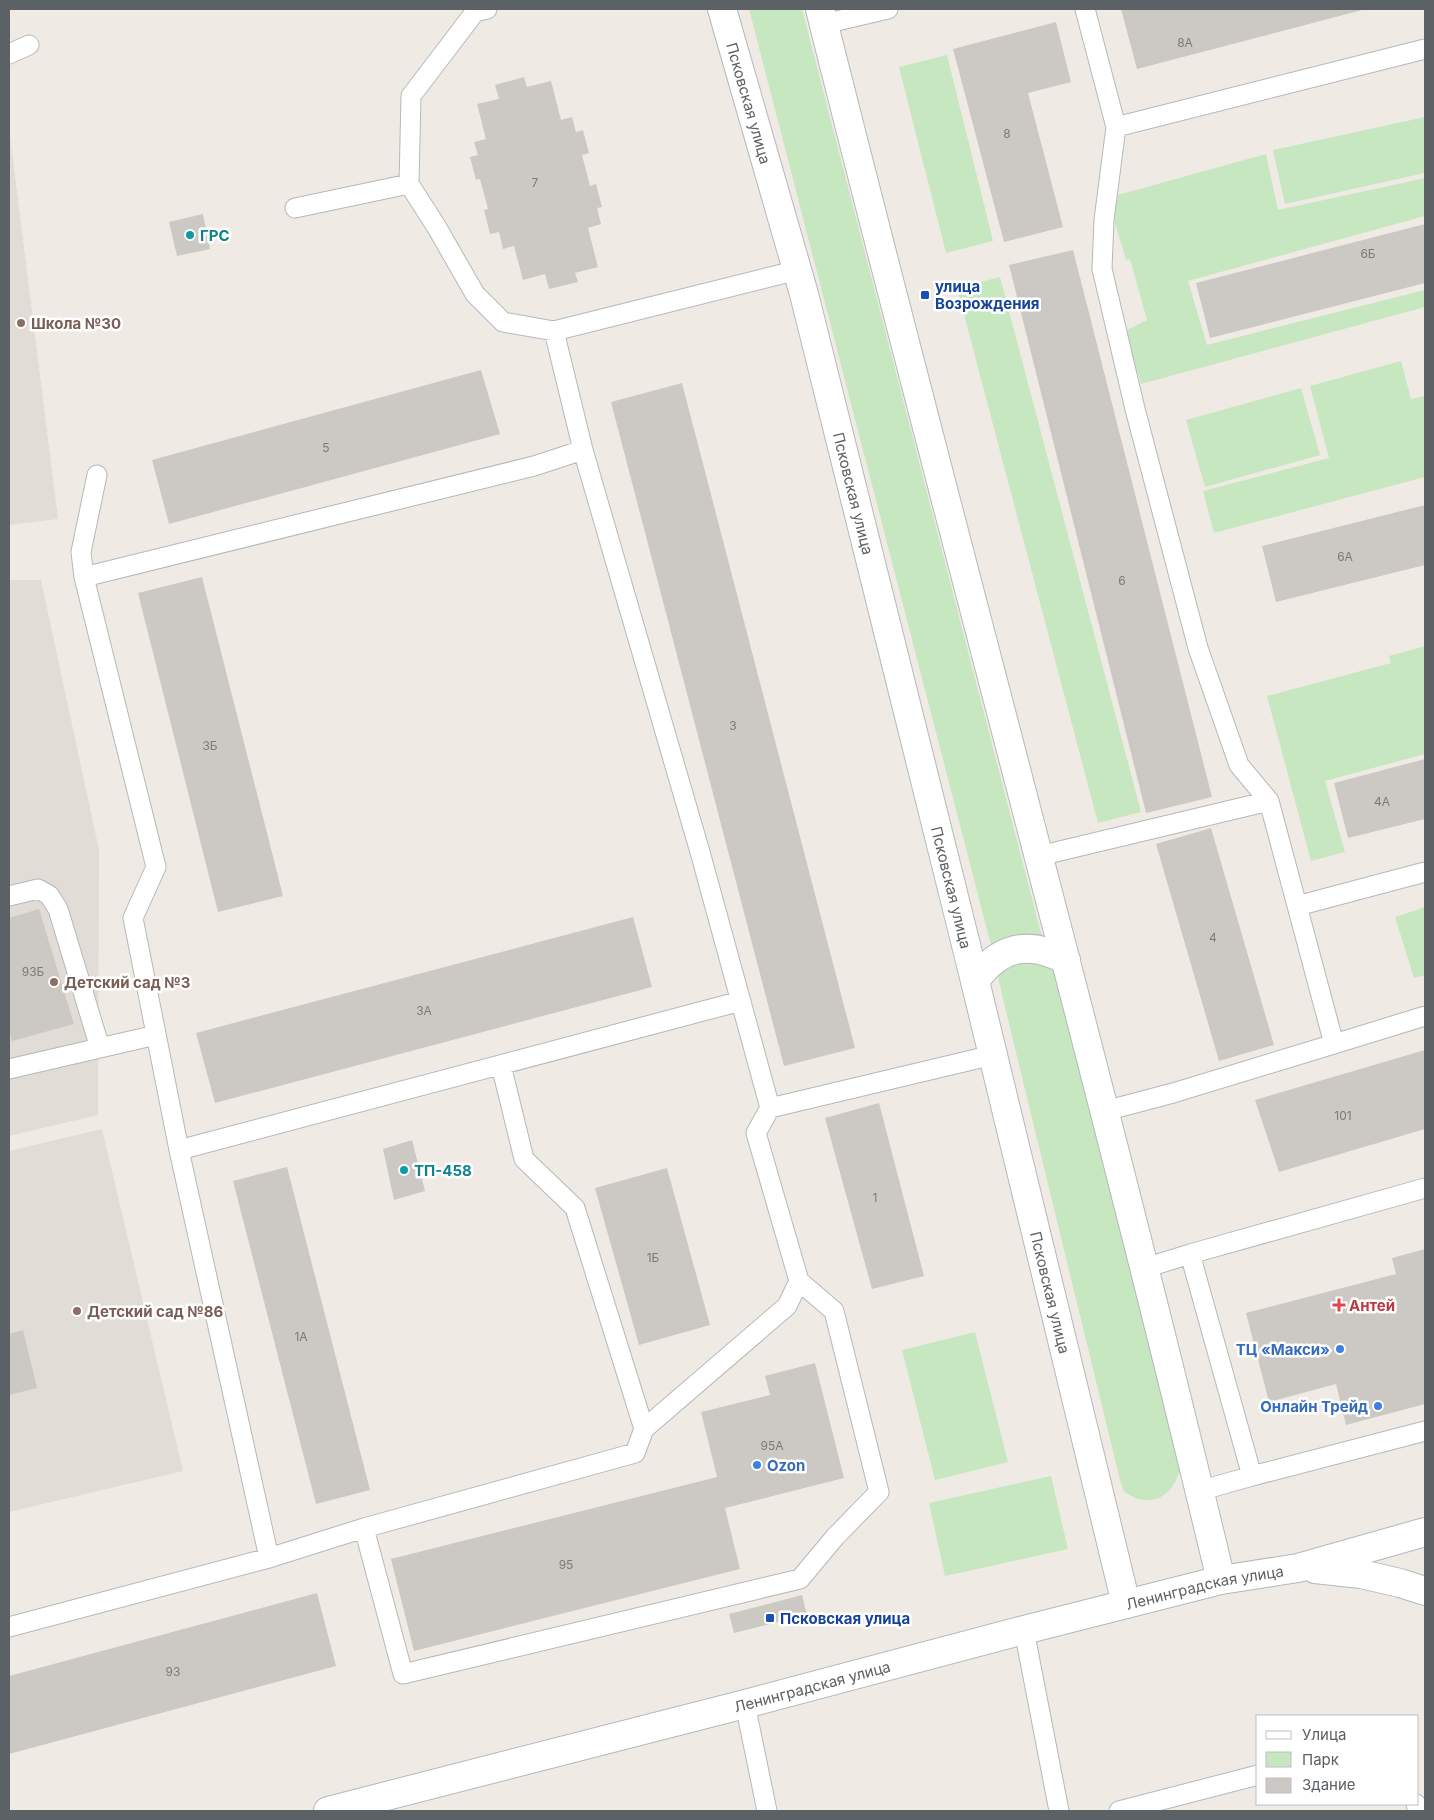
<svg xmlns="http://www.w3.org/2000/svg" width="1434" height="1820" font-family="Inter,sans-serif">
<style>
.education{fill:#e1dcd5}
.green{fill:#c6e7c0}
.building{fill:#ccc8c3}
.lines{fill:none;stroke-linecap:round;stroke-linejoin:round}
.lane-casing{stroke:#b5b8bb;stroke-width:21}
.street-casing{stroke:#b5b8bb;stroke-width:30}
.secondary-casing{stroke:#b3b8bc;stroke-width:30}
.lane{stroke:#fff;stroke-width:19}
.street{stroke:#fff;stroke-width:28}
.secondary{stroke:#fff;stroke-width:28}
.culture-dot{fill:#0f9aa8;stroke:#fff;stroke-width:2}
.transit-dot{fill:#1a4fb4;stroke:#fff;stroke-width:2}
.education-dot{fill:#8d6e63;stroke:#fff;stroke-width:2}
.health-dot{fill:#e0444e;stroke:#fff;stroke-width:2}
.shop-dot{fill:#3f7fe0;stroke:#fff;stroke-width:2}
.labels{text-anchor:middle;dominant-baseline:central;stroke-width:5;stroke-linejoin:round;paint-order:stroke}
.number-label{font-size:12px;fill:#787b7c}
.street-label{font-size:15px;fill:#5c6165;stroke:#fff}
.culture-label{font-size:15px;font-weight:bold;fill:#0d838f;stroke:#fff;text-anchor:start}
.transit-label{font-size:15px;font-weight:bold;fill:#164399;stroke:#fff;text-anchor:start}
.education-label{font-size:15px;font-weight:bold;fill:#785e54;stroke:#fff;text-anchor:start}
.health-label{font-size:15px;font-weight:bold;fill:#be3a42;stroke:#fff;text-anchor:start}
.shop-label{font-size:15px;font-weight:bold;fill:#366cbe;stroke:#fff;text-anchor:end}
</style>
<rect width="100%" height="100%" fill="#efebe4"/>
<path class="education" d="M9,128L58,519L9,525Z
M9,580H41L99,850L98,1115L9,1136Z
M102,1129L183,1471L9,1512V1151Z"/>
<path class="green" d="M749,9H802L1044,945L993,953Z
M947,55L993,241L946,253L899,67Z
M1425,117V173L1285,204L1273,150Z
M1266,154L1278,210L1425,178V216L1188,281L1207,345L1425,290V307L1141,384L1125,331L1147,320L1130,259L1126,260L1112,213L1114,196Z
M1000,277L1141,812L1098,823L957,288Z
M1401,361L1411,399L1425,396V477L1214,533L1203,491L1329,458L1310,386Z
M1301,388L1320,455L1205,487L1186,420Z
M1425,646V754L1325,781L1345,852L1311,861L1267,696L1391,663L1389,656Z
M1425,907V975L1414,978L1395,917Z
M1004,958L1054,964L1181,1464C1177,1486 1164,1505 1138,1499C1134,1498 1129,1494 1124,1492L1120,1480L1003,999L997,971Z
M975,1332L1008,1462L935,1480L902,1350Z
M1051,1476L1068,1549L945,1576L929,1503Z"/>
<path class="building" d="M1121,9H1366L1137,69Z
M1056,22L1071,82L1028,93L1063,227L1004,242L953,49Z
M524,77L527,87L551,81L561,120L572,117L576,132L583,130L589,153L582,155L590,186L596,184L602,207L597,208L601,224L588,228L598,267L575,273L578,282L549,289L545,274L523,280L514,246L503,249L499,232L490,234L484,210L488,209L480,179L476,180L470,157L478,155L474,142L486,139L477,104L499,99L495,85Z
M203,214L210,249L177,256L169,222Z
M1425,224V283L1210,338L1196,283Z
M1073,250L1212,797L1146,813L1009,265Z
M481,370L500,434L169,524L152,460Z
M682,383L855,1048L784,1066L611,402Z
M1425,505V565L1276,602L1262,546Z
M202,577L283,896L218,912L138,593Z
M1425,759V819L1348,838L1334,783Z
M1211,828L1274,1045L1219,1061L1156,844Z
M39,909L74,1024L12,1041L9,1029V918Z
M633,917L652,987L215,1103L196,1033Z
M1425,1050V1129L1279,1172L1255,1100Z
M879,1103L924,1276L872,1289L825,1118Z
M412,1140L425,1191L394,1200L383,1149Z
M287,1167L370,1490L316,1504L233,1181Z
M667,1168L710,1325L639,1345L595,1188Z
M1425,1249V1404L1346,1425L1336,1384L1269,1402L1246,1313L1396,1274L1392,1258Z
M23,1330L37,1388L9,1395V1334Z
M815,1363L844,1478L725,1508L740,1569L414,1651L391,1559L717,1477L701,1412L770,1395L765,1376Z
M317,1593L336,1666L9,1754V1676Z
M802,1595L807,1615L734,1633L729,1614Z"/>
<g class="lines">
<g class="lane-casing">
<path id="lane" d="M487,9L475,12L411,96L409,184L436,226L475,294L503,322L554,331
M1085,9L1116,127L1104,220L1102,269L1135,409L1198,648L1239,765L1269,801L1334,1044L1425,1016
M824,24L888,9
M9,54L29,45
M1116,127L1425,49
M295,208L409,184
M84,577L81,552L97,475
M1039,856L1269,801
M9,896L38,889L49,895L58,909L100,1048
M1297,906L1425,872
M501,1065L524,1159L575,1208L644,1429
M9,1069L156,1035
M770,1108L993,1055
M1105,1111L1173,1093L1334,1044
M179,1150L741,1001
M1190,1254L1425,1188
M1145,1268L1190,1254L1252,1476L1425,1431
M1199,1491L1252,1476
M364,1528L403,1674L800,1579L835,1537L879,1492L834,1311L799,1281
M269,1558L179,1150L133,918L156,867L84,577L534,466L583,450
M9,1627L269,1558L364,1528L635,1453L644,1429L787,1306L799,1281L756,1133L770,1108L700,852L583,450L554,331L798,270
M1024,1630L1059,1811
M745,1704L767,1811
M1416,1804L1418,1811
M1119,1811L1258,1775"/>
</g>
<g class="street-casing">
<g id="street">
<path id="s1" d="M722,9L804,294L975,981L1126,1604"/>
<path d="M820,9C951,533 1095,1054 1221,1580"/>
<path d="M975,981C999,946 1029,940 1066,960"/>
</g>
</g>
<g class="secondary-casing">
<g id="secondary">
<path d="M1315,1569L1361,1574L1400,1583L1425,1591"/>
<path id="s2" d="M328,1811L745,1704L1024,1630L1221,1580L1298,1568L1425,1532"/>
</g>
</g>
<use href="#lane" class="lane"/>
<use href="#street" class="street"/>
<use href="#secondary" class="secondary"/>
</g>
<g class="culture-dot">
<circle cx="190" cy="235" r="5"/>
<circle cx="404" cy="1170" r="5"/>
</g>
<g class="transit-dot">
<rect x="920" y="290" width="10" height="10" rx="2.5"/>
<rect x="765" y="1613" width="10" height="10" rx="2.5"/>
</g>
<g class="education-dot">
<circle cx="21" cy="323" r="5"/>
<circle cx="54" cy="982" r="5"/>
<circle cx="77" cy="1311" r="5"/>
</g>
<path class="health-dot" d="M1336.5 1297.5h5v5h5v5h-5v5h-5v-5h-5v-5h5z"/>
<g class="shop-dot">
<circle cx="1340" cy="1349" r="5"/>
<circle cx="1378" cy="1406" r="5"/>
<circle cx="757" cy="1465" r="5"/>
</g>
<g class="labels">
<g class="number-label">
<text x="1185" y="42">8А</text>
<text x="1007" y="133">8</text>
<text x="535" y="182">7</text>
<text x="1368" y="253">6Б</text>
<text x="326" y="447">5</text>
<text x="1345" y="556">6А</text>
<text x="1122" y="580">6</text>
<text x="733" y="725">3</text>
<text x="210" y="745">3Б</text>
<text x="1382" y="801">4А</text>
<text x="1213" y="937">4</text>
<text x="33" y="971">93Б</text>
<text x="424" y="1010">3А</text>
<text x="1343" y="1115">101</text>
<text x="875" y="1197">1</text>
<text x="653" y="1257">1Б</text>
<text x="301" y="1336">1А</text>
<text x="772" y="1445">95А</text>
<text x="566" y="1564">95</text>
<text x="173" y="1671">93</text>
</g>
<g class="street-label">
<text stroke="none"><textPath href="#s1" startOffset="98">Псковская улица</textPath></text>
<text stroke="none"><textPath href="#s1" startOffset="502">Псковская улица</textPath></text>
<text stroke="none"><textPath href="#s1" startOffset="908">Псковская улица</textPath></text>
<text stroke="none"><textPath href="#s1" startOffset="1325">Псковская улица</textPath></text>
<text stroke="none"><textPath href="#s2" startOffset="905">Ленинградская улица</textPath></text>
<text stroke="none"><textPath href="#s2" startOffset="500">Ленинградская улица</textPath></text>
</g>
<g class="culture-label">
<text x="200" y="235">ГРС</text>
<text x="414" y="1170">ТП-458</text>
</g>
<g class="transit-label">
<text x="935" y="286">улица<tspan x="935" dy="17">Возрождения</tspan></text>
<text x="780" y="1618">Псковская улица</text>
</g>
<g class="education-label">
<text x="31" y="323">Школа №30</text>
<text x="64" y="982">Детский сад №3</text>
<text x="87" y="1311">Детский сад №86</text>
</g>
<g class="health-label">
<text x="1349" y="1305">Антей</text>
</g>
<g class="shop-label">
<text x="1330" y="1349">ТЦ «Макси»</text>
<text x="1368" y="1406">Онлайн Трейд</text>
<text x="767" y="1465" text-anchor="start">Ozon</text>
</g>
</g>
<rect width="1434" height="1820" fill="none" stroke="#5c6165" stroke-width="20"/>
<rect x="1256" y="1715" width="162" height="90" fill="#ffffff" stroke="#bec0c1"/>
<rect x="1266" y="1731" width="25" height="8" fill="#ffffff" stroke="#bec0c1"/>
<text x="1302" y="1740" font-size="15" fill="#5c6165">Улица</text>
<rect x="1266" y="1752" width="25" height="15" fill="#c6e7c0" stroke="#bec0c1"/>
<text x="1302" y="1765" font-size="15" fill="#5c6165">Парк</text>
<rect x="1266" y="1778" width="25" height="15" fill="#ccc8c3" stroke="#bec0c1"/>
<text x="1302" y="1790" font-size="15" fill="#5c6165">Здание</text>
</svg>
